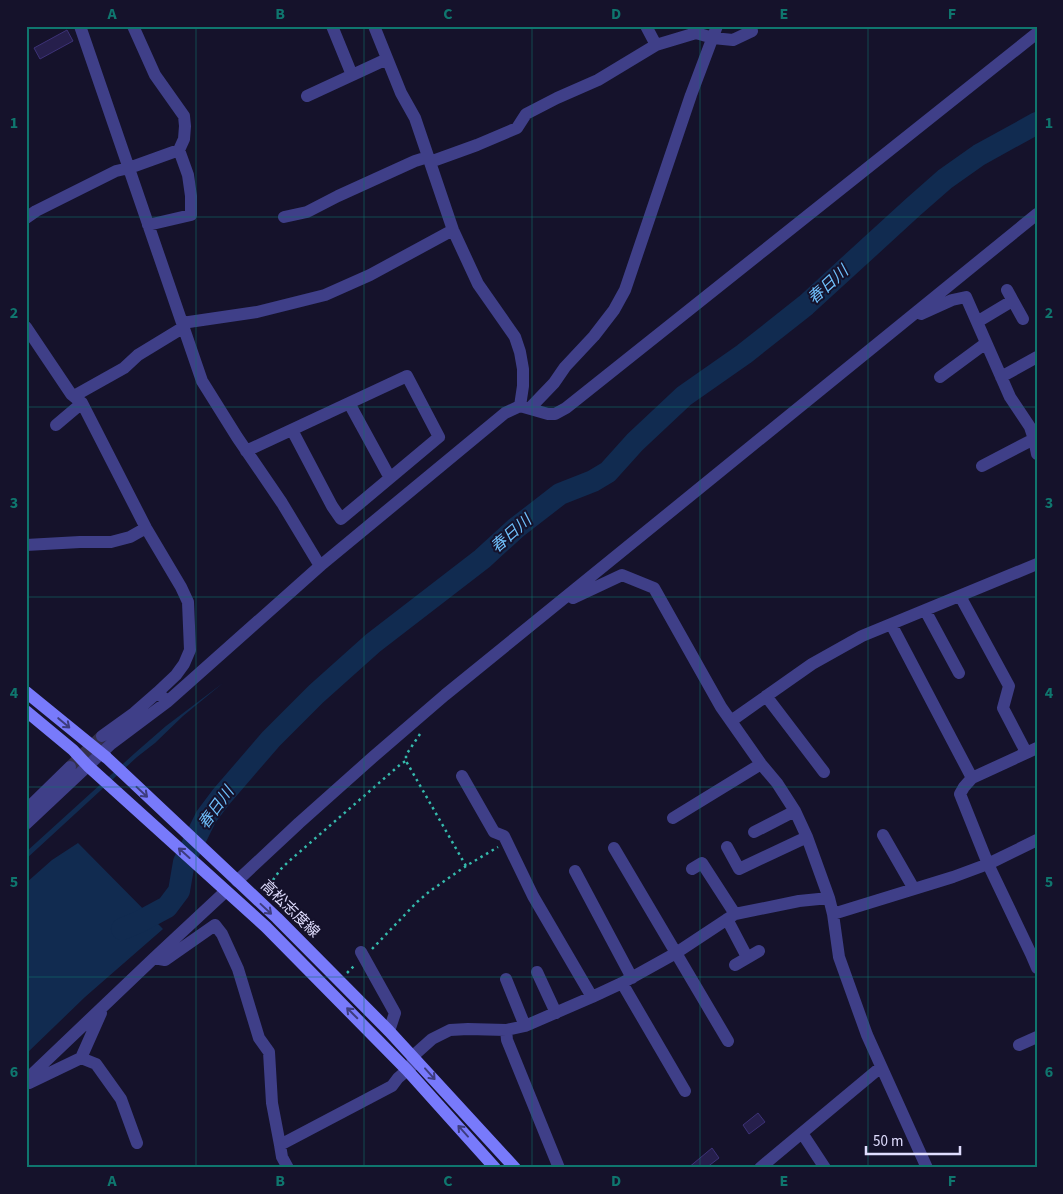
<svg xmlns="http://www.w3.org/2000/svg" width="1063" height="1194" font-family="'Source Sans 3','Noto Sans JP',sans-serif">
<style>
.water{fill:#112b50}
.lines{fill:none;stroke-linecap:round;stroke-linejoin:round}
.river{stroke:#112b50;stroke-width:22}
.building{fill:#261f4c;stroke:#3d3277}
.street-tunnel{stroke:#33304b;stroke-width:12;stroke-dasharray:12 6;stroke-linecap:butt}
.path{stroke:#35baad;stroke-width:2.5;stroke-dasharray:2.5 4;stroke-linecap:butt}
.street{stroke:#3f3f88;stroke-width:12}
.secondary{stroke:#787afb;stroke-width:12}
.oneway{stroke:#3d3c7e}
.grid{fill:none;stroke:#0f766e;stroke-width:1;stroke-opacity:0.55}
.labels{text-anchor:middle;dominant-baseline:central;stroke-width:4;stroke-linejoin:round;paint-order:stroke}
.street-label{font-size:15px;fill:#e0ddfe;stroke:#15122b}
.water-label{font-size:16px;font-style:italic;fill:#6fbffa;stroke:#15122b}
.neatline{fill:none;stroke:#0f766e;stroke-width:2}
.grid-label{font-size:16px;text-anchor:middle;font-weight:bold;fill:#0f766e}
</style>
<rect width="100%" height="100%" fill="#15122b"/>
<path class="water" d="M223,683L183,716L155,743L137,757L26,859V852L135,753L166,726Z
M78,843L163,929L85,997L26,1054V883L52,860Z"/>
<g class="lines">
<path class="river" d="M122,929L139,922L167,907L179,891L184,862L206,817L221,797L271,739L316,694L373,643L482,559L516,528L560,494L593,481L608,472L635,442L684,396L744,354L806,305L912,208L945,179L979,155L1037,123"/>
</g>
<path class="building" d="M67,30L73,41L40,59L34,48Z
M758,1113L765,1122L749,1134L743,1125Z
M712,1148L719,1158L706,1168H688Z"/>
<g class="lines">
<path class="street-tunnel" d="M70,767L102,736"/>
<path class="path" d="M420,734L406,755V761L466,866L498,847
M273,880L280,870L288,862L402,763L406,761
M372,949L417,902L430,891L466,866
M347,973L355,965"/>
<path class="street" d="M80,26L202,381L237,437L282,503L320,566
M133,26L155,75L184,116L185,126L184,139L179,150L188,175L191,196V215L148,225
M332,26L352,75
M374,26L401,93L415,118L453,230L478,284L515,337L520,352L523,369V386L520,406
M646,26L656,45
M307,96L387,59
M430,162L477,145L517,128L526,114L557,98L598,80L656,45L696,33L713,38L733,40L752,31
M284,217L307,212L338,196L415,161L428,157
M26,218L36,211L116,171L129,168L179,150
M1007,290L1023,319
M921,314L952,300L966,297L1010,397L1030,427L1034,439L1037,454
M977,322L1012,301
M182,323L257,312L325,295L370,275L453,230
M26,327L71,394L82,403L146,528L181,587L188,602L190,650L184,664L176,675L158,692L167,702
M940,377L986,343
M1001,377L1037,357
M74,396L124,368L138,355L184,327
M349,403L390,478
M530,408L554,383L565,367L594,336L614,310L625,290L691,95L717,26
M56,425L82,403
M246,451L407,376L439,437L341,519L332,506L292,430
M982,466L1034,439
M26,545L80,542H111L130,537L146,528
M960,596L1009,686L1003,708L1026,752
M573,598L622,575L654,588L721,707L761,764L777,783L795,811L807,837L829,898L833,914L839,957L867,1035L927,1168
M925,610L959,673
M891,624L972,778L1037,748
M766,696L824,772
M731,721L812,664L862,636L1037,564
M102,736L134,713L158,692
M462,776L494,832L504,836L533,896L592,997
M972,778L964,787L960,794L988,864L1031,954L1037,968
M26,810L70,767
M673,818L761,764
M26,824L111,744L167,702L320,566L505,413L520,406L548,414H555L566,408L1037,33
M754,832L795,811
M883,835L914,889
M727,847L739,869L807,837
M614,848L728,1041
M692,869L702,863L735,914
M575,871L632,978
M237,881L299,823L373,757L445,695L1037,214
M833,914L953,877L988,864L1037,840
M727,919L747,957
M361,952L395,1013L389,1031
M154,958L165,960L215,925L222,934L238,969L259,1038L269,1052L272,1103L280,1145L282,1157L288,1168
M735,965L759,951
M537,972L556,1013
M506,979L525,1026
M622,983L685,1091
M506,1030L507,1040L559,1168
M1019,1045L1037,1037
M81,1058L96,1064L121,1099L137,1143
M26,1080L154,958L226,891
M29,1083L81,1058L101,1013
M802,1133L825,1168
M280,1145L392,1086L398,1078L412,1066L413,1056L432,1039L450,1030L468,1029L506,1030L525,1026L592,997L622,983L676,953L735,914L799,901L829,898
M760,1168L881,1067"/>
<path class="secondary" d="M26,692L107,758L277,918L389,1031L515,1168
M26,711L73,750L88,766L266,927L407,1070L495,1168"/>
</g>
<defs><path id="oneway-shaft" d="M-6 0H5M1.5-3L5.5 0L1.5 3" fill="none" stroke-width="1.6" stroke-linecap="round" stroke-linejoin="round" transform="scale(1.25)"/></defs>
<g class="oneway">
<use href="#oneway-shaft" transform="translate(64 723) rotate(40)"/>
<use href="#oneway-shaft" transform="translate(142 792) rotate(43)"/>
<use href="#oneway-shaft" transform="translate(184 853) rotate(-138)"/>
<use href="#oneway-shaft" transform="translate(266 909) rotate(43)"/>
<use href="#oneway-shaft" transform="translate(352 1013) rotate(-135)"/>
<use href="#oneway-shaft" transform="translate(430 1074) rotate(48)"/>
<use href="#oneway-shaft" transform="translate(463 1131) rotate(-132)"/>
</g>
<path class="grid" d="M196,26V1168M364,26V1168M532,26V1168M700,26V1168M868,26V1168M26,217H1037M26,407H1037M26,597H1037M26,787H1037M26,977H1037"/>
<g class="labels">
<g class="street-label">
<text transform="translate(290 909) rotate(44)">高松志度線</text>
</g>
<g class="water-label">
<text transform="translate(828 285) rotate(-42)">春日川</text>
<text transform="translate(511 534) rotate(-41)">春日川</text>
<text transform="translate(216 808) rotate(-54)">春日川</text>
</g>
</g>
<rect width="1063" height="1194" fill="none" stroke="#15122b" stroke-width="55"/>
<path d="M866 1146v8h94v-8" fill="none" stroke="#e0ddfe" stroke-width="2.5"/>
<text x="873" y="1146" font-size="15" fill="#e0ddfe" stroke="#15122b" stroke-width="4" paint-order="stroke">50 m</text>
<rect x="28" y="28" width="1008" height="1138" class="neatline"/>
<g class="grid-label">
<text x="112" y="19">A</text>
<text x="280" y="19">B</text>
<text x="448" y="19">C</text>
<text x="616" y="19">D</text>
<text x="784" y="19">E</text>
<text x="952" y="19">F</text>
<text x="14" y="128">1</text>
<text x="1049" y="128">1</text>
<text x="14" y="318">2</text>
<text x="1049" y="318">2</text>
<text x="14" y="508">3</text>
<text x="1049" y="508">3</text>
<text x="14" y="698">4</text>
<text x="1049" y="698">4</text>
<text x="14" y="887">5</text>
<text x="1049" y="887">5</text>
<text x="14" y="1077">6</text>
<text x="1049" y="1077">6</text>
<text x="112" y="1186">A</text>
<text x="280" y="1186">B</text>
<text x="448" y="1186">C</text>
<text x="616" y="1186">D</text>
<text x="784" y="1186">E</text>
<text x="952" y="1186">F</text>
</g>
</svg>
